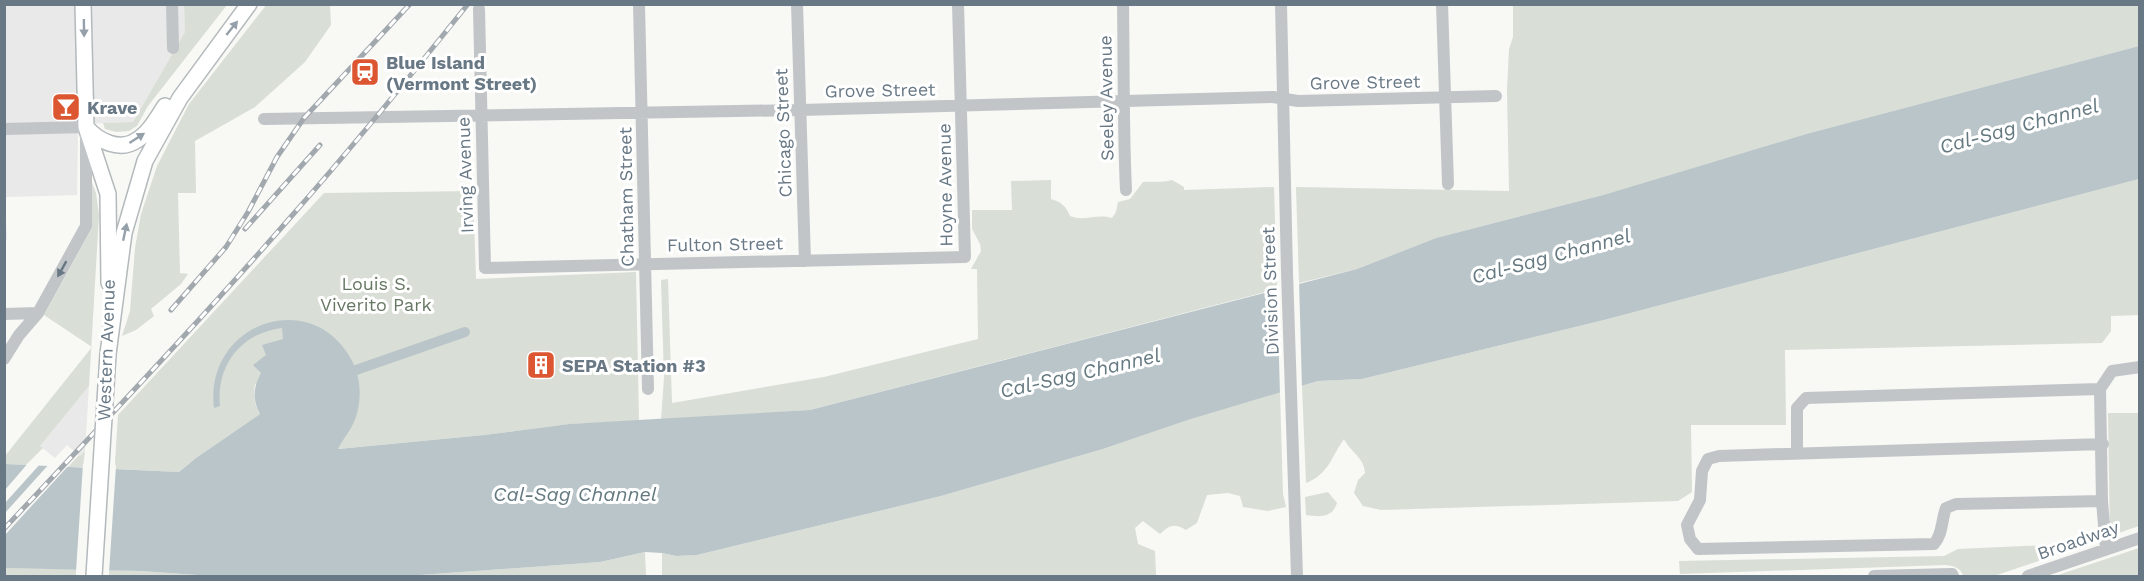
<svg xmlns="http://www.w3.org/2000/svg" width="2144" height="581" font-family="'Work Sans',sans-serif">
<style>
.built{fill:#e8e9e8}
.green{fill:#d9ded6}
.water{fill:#bac5c9}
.pier{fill:#f8f8f5}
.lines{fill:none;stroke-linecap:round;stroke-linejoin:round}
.canal{stroke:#bac5c9;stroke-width:10}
.major-casing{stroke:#b4b9bc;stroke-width:18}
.minor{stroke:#c1c5c8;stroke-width:12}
.major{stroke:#fff;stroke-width:15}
.rail-casing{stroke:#a2a9ae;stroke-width:5}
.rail{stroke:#fff;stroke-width:3;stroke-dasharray:9;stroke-linecap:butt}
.major-bridge-casing{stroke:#b4b9bc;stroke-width:18;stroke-linecap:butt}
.major-bridge{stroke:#fff;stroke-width:15}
.oneway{fill:#95a0aa}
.oneway2{fill:#687885}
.labels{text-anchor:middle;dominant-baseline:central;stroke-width:6;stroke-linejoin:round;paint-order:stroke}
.poi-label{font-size:18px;font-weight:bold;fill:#687885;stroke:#fff;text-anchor:start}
.street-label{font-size:18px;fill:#687885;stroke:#fff}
.park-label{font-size:18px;fill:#667763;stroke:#fff}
.water-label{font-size:20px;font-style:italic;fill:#647980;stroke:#fff}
</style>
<rect width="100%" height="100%" fill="#f8f8f5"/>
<path class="built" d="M4,5H184L185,32L133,122L78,124L77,195L5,197L7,240H5Z
M89,386L85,451L80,456L67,445L55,458L40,446Z"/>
<path class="green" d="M267,4L330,5L331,25L305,62L255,107L195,141L196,193H178L180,273L188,274L181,284L151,309L154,316L136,330L122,336L130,311L135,248L141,214L157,166L189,104Z
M184,5H227L148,106L137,126L129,131L116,132L105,129L103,123L133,122L185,32Z
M1513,5H2139V46L1806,134L1603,195L1436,238L1357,269L1299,283L1296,187L1509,191L1507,90L1509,49L1513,37Z
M2139,179V315L2111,316V331L2102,343L1785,350L1786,425H1691L1692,492L1678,501L1381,510L1363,506L1354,493L1358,480L1365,473C1364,457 1351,453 1344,439C1331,457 1329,474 1306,483L1302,386L1318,381L1362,379L1604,320Z
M91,180L96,193L99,215L89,386L40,446L43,448L26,465L5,464V456L92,347L44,315L92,228Z
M1051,180V199C1061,202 1066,206 1070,216C1086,222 1095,213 1112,218L1116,212L1118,202L1130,199L1143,182C1154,181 1161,183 1172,180L1184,187V190L1274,187L1277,289L810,410L661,420L664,378L661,280L668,279L672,403L824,377L978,339L977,269H971L981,251L980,244L972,229V210H1012L1011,181Z
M473,191L476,279L636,272L639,421L569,424L484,435L337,449L341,442L255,384C253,396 254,404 260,414L196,458L179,472L116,469L115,462L118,415L324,193Z
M1280,392L1283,494L1286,507L1268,511L1243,507L1240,496L1228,493L1207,495L1197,523L1186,530C1174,523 1170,525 1160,534L1143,521L1135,528L1138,544L1155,551L1156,576H662V553L676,556L697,555L941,496L1103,449L1188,420Z
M2108,413H2140L2139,526L2110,536Z
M85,451L83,467H68L79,455L80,456Z
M1328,492L1337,503C1332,518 1320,517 1306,515L1305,497Z
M2095,536V542L1994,576H1963C1961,568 1954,566 1946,565L1680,574L1679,561L1944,556L1958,549L2068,544Z
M2139,548V576H2055Z
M645,552L646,576H406L600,562Z
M5,568L76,569V576H5Z
M109,570L141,571L211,576H109Z"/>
<path class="water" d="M2139,46V179L1604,320L1362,379L1318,381L1188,420L1103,449L941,496L697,555L676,556L662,553L645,552L600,562L406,576H211L141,571L5,568V464L179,472L196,458L260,414C252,399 253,388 261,373L253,365L266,355L262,345L283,339L282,328C241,333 216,365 220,406L214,408C204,323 311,286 351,359C360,375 362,395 357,413C354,427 344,437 338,449L484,435L569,424L810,410L1357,269L1436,238L1603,195L1806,134Z"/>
<path class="pier" d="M1299,280L1302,389L1280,395L1277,286Z
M29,462L41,463L5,503V490Z
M50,463L70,464L5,535V513Z
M83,464L116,466L109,573L76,572Z"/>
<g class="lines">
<path class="canal" d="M356,370L465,332"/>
<g class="major-casing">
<path id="major" d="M83,4L86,127L108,194L109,283
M86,127C98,141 120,152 137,140C149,133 157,118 165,106
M108,354L124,233L145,161L180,98L249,4"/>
</g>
<path class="minor" d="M172,4L173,48
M639,4L648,389
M797,4L805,261
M1123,4C1124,67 1123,128 1126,190
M1281,4L1287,272L1297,576
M1442,4L1448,184
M479,9L485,268L965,257L958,4
M264,119L801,110L1273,97L1298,101L1496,96
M4,129L86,127V226L38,313L19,335L4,359
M4,314L38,313
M1797,453V408L1806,398L2100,389
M2102,501L1956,504L1946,508C1941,521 1943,534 1934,544L1698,549L1690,539L1687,525L1700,500L1702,471L1708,459L1719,456L2103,444
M2106,549L2102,501L2100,389L2112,371L2140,367
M1874,576L1952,574L1953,576
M2028,576L2140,538"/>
<use href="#major" class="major"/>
<g class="rail-casing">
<path id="rail" d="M245,229L320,145
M171,310L226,247L248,212L277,157L304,118L410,4
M4,529C102,424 202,319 296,211C355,144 412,74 468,4"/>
</g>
<use href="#rail" class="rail"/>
<g class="major-bridge-casing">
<path id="major-bridge" d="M94,576L108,354"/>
</g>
<use href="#major-bridge" class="major-bridge"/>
</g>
<defs><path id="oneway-solid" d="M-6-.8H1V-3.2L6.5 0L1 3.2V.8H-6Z" transform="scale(1.5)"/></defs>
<g class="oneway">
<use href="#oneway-solid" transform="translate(84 28) rotate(89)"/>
<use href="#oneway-solid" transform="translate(232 28) rotate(-51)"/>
<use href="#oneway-solid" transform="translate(137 138) rotate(-33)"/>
<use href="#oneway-solid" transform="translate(125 232) rotate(-78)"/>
</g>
<use class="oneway2" href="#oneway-solid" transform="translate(62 269) rotate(119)"/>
<defs>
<g id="station-square" transform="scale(1.5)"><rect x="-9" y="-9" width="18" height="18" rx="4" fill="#db5631" stroke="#fff"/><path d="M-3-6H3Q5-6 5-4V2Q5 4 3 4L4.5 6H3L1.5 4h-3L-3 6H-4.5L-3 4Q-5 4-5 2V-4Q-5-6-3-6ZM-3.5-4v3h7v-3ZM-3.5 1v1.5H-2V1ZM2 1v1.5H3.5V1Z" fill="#fff"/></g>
<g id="bar-square" transform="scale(1.5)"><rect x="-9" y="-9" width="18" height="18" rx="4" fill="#db5631" stroke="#fff"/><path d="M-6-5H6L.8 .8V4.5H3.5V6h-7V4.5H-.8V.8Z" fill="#fff"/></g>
<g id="building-square" transform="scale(1.5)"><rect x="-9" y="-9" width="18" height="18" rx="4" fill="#db5631" stroke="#fff"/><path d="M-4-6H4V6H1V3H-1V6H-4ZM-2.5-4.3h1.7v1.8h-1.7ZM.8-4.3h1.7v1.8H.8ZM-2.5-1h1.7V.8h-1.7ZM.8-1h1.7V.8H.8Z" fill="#fff"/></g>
</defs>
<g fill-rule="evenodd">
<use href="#station-square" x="365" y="72"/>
<use href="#bar-square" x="66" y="107"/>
<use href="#building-square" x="541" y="365"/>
</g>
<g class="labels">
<g class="poi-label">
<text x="386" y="62">Blue Island<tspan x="386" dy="21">(Vermont Street)</tspan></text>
<text x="87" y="107">Krave</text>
<text x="562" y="365">SEPA Station #3</text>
</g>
<g class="street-label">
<text transform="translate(1365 82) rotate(-1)">Grove Street</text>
<text transform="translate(880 90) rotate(-1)">Grove Street</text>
<text transform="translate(1106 98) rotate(-91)">Seeley Avenue</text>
<text transform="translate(783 133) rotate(-92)">Chicago Street</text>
<text transform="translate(465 175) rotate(-92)">Irving Avenue</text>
<text transform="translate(945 185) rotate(-91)">Hoyne Avenue</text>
<text transform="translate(626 197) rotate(-91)">Chatham Street</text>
<text transform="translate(725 244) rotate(-1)">Fulton Street</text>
<text transform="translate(1270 291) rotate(-92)">Division Street</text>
<text transform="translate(106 350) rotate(-88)">Western Avenue</text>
<text transform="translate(2078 540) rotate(-19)">Broadway</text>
</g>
<g class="park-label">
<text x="376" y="283">Louis S.<tspan x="376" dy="21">Viverito Park</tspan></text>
</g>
<g class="water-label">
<text transform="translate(2019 126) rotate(-15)">Cal-Sag Channel</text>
<text transform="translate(1551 256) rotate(-15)">Cal-Sag Channel</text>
<text transform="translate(1080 373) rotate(-13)">Cal-Sag Channel</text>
<text x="575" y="494">Cal-Sag Channel</text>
</g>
</g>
<rect width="2144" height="581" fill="none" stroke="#687885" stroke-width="12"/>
</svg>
